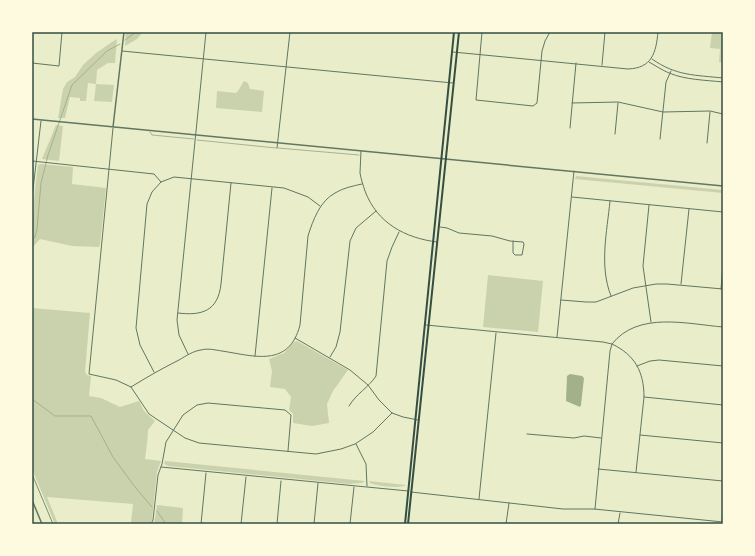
<svg xmlns="http://www.w3.org/2000/svg" width="755" height="556" font-family="Lato,sans-serif">
<style>
.green{fill:#cad2ad}
.water{fill:#a3b18a}
.lines{fill:none;stroke-linecap:round;stroke-linejoin:round}
.stream{stroke:#a3b18a;stroke-width:1}
.service{stroke:#617663;stroke-width:0.5}
.minor{stroke:#617663;stroke-width:1}
.tertiary{stroke:#617663;stroke-width:1.5}
.secondary{stroke:#344e41;stroke-width:2}
.rail{stroke:#7c8e77;stroke-width:1}
.neatline{fill:none;stroke:#344e41;stroke-width:1.5}
</style>
<rect width="100%" height="100%" fill="#e9edc9"/>
<path class="green" d="M126,32H143L137,39L125,46Z
M712,32H723V62H719L720,49L710,48Z
M117,39L115,63H108L97,70L96,84L114,85L112,102L94,101L96,84L88,83L86,101H80V98L70,97L65,118H58L63,89L67,82L75,77L83,65L96,53L112,42Z
M244,81L248,83L250,89L264,91L262,112L216,108L217,91L236,93L238,91Z
M56,125L63,126L59,161L42,159Z
M41,164L73,167L72,184L106,188L100,245L99,247L72,246L40,239L32,248C32,220 34,193 38,165Z
M576,176L723,190V193L575,179Z
M488,275L543,281L538,332L483,327Z
M32,308L90,313L85,372L87,375L91,376L89,396L101,398L120,407L139,401L144,411L155,421L148,430C148,440 146,449 145,459L161,461L157,472L152,520L150,524L131,523L133,504L47,497L58,524H55L32,469Z
M297,341L348,370L333,391L327,404L329,423L312,426L293,423V414L289,410L291,397L285,389L270,387L272,371L269,359L284,353L294,342Z
M165,461L365,481L362,483L349,484L168,466L164,464Z
M369,481L406,485C401,489 376,486 370,483Z
M157,505L183,508L182,524H154Z"/>
<path class="water" d="M570,374L582,376L584,378L581,405L580,407L566,401L567,376Z"/>
<g class="lines">
<path class="stream" d="M125,40L136,32
M32,240L35,237L37,229L41,183L48,155L72,85L107,51L120,44
M32,399L55,416H91L113,457L135,487L152,507
M157,511L166,524"/>
<path class="service" d="M150,132L152,135L194,139
M197,140L276,148
M278,148L359,155"/>
<path class="minor" d="M482,32L476,100L533,106L537,103L542,51L545,41L550,32
M122,51L453,83
M453,52L628,69C652,68 656,53 658,32
M652,59C676,76 695,75 723,78
M649,62C656,66 662,70 669,73C686,80 705,80 723,82
M32,63L59,66L62,32
M602,65L605,32
M572,103L618,102L663,112L710,111L723,114
M113,128L89,374L116,380L131,387L149,414L185,438L199,443L316,454L341,449L355,444L373,432L392,413
M570,128L576,63
M615,134L618,103
M660,139L666,82L671,71
M707,143L710,112
M277,148L290,32
M361,151C361,158 360,166 360,173C361,179 363,185 365,191C377,223 405,238 437,242
M32,161L154,174L161,182L174,177L284,188L308,197L320,206
M572,197L723,212
M32,198L41,121
M610,201C607,232 599,266 611,296
M649,205L643,266L651,322
M440,227L447,228L459,233L492,236L510,241L523,242L524,244L522,255H515L513,253V241
M681,284L689,209
M721,289L723,265
M561,300L586,302H596L633,288L656,284H667L723,289
M178,313C202,316 218,311 221,284L231,183
M426,325L603,342L612,344C638,311 687,324 723,327
M557,337L574,171
M295,338L350,370L368,385L379,400L392,413L403,417L418,420
M188,354L179,335L177,320L206,32
M255,356L272,188
M330,357L336,347L340,332L350,241L356,228L376,211
M637,366L650,361L659,360L723,366
M154,372L140,345L136,328L147,204L152,192L161,182
M131,387C147,377 163,368 179,360C186,356 193,351 201,350C208,348 215,350 222,351C254,356 289,368 300,325L308,236C313,220 320,201 335,193C343,188 353,186 362,184
M644,397L723,405
M349,406C356,394 369,387 376,376L387,261L392,247L399,232
M527,434L574,438L584,436L601,438
M640,435L723,443
M356,444L366,464L367,486
M161,467L408,491
M598,469L723,481
M411,492L563,509H594L723,522
M479,499L496,333
M595,509L610,351L612,344C635,355 644,372 644,397L636,472
M722,521L723,513
M110,524H114
M151,524L153,520L158,475L162,464L166,442L183,415L197,405L208,403L285,410L291,415L288,451
M201,524L206,473
M241,524L246,477
M277,524L281,481
M314,524L318,483
M350,524L354,487
M506,524L509,503
M618,524L620,513"/>
<path class="tertiary" d="M32,119L723,186
M113,127L124,32
M32,500L42,524"/>
<path class="secondary" d="M405,524L454,32
M408,524L459,32"/>
<path class="rail" d="M32,474L53,524"/>
</g>
<rect width="755" height="556" fill="none" stroke="#fefae0" stroke-width="66"/>
<rect x="33" y="33" width="689" height="490" class="neatline"/>
</svg>
